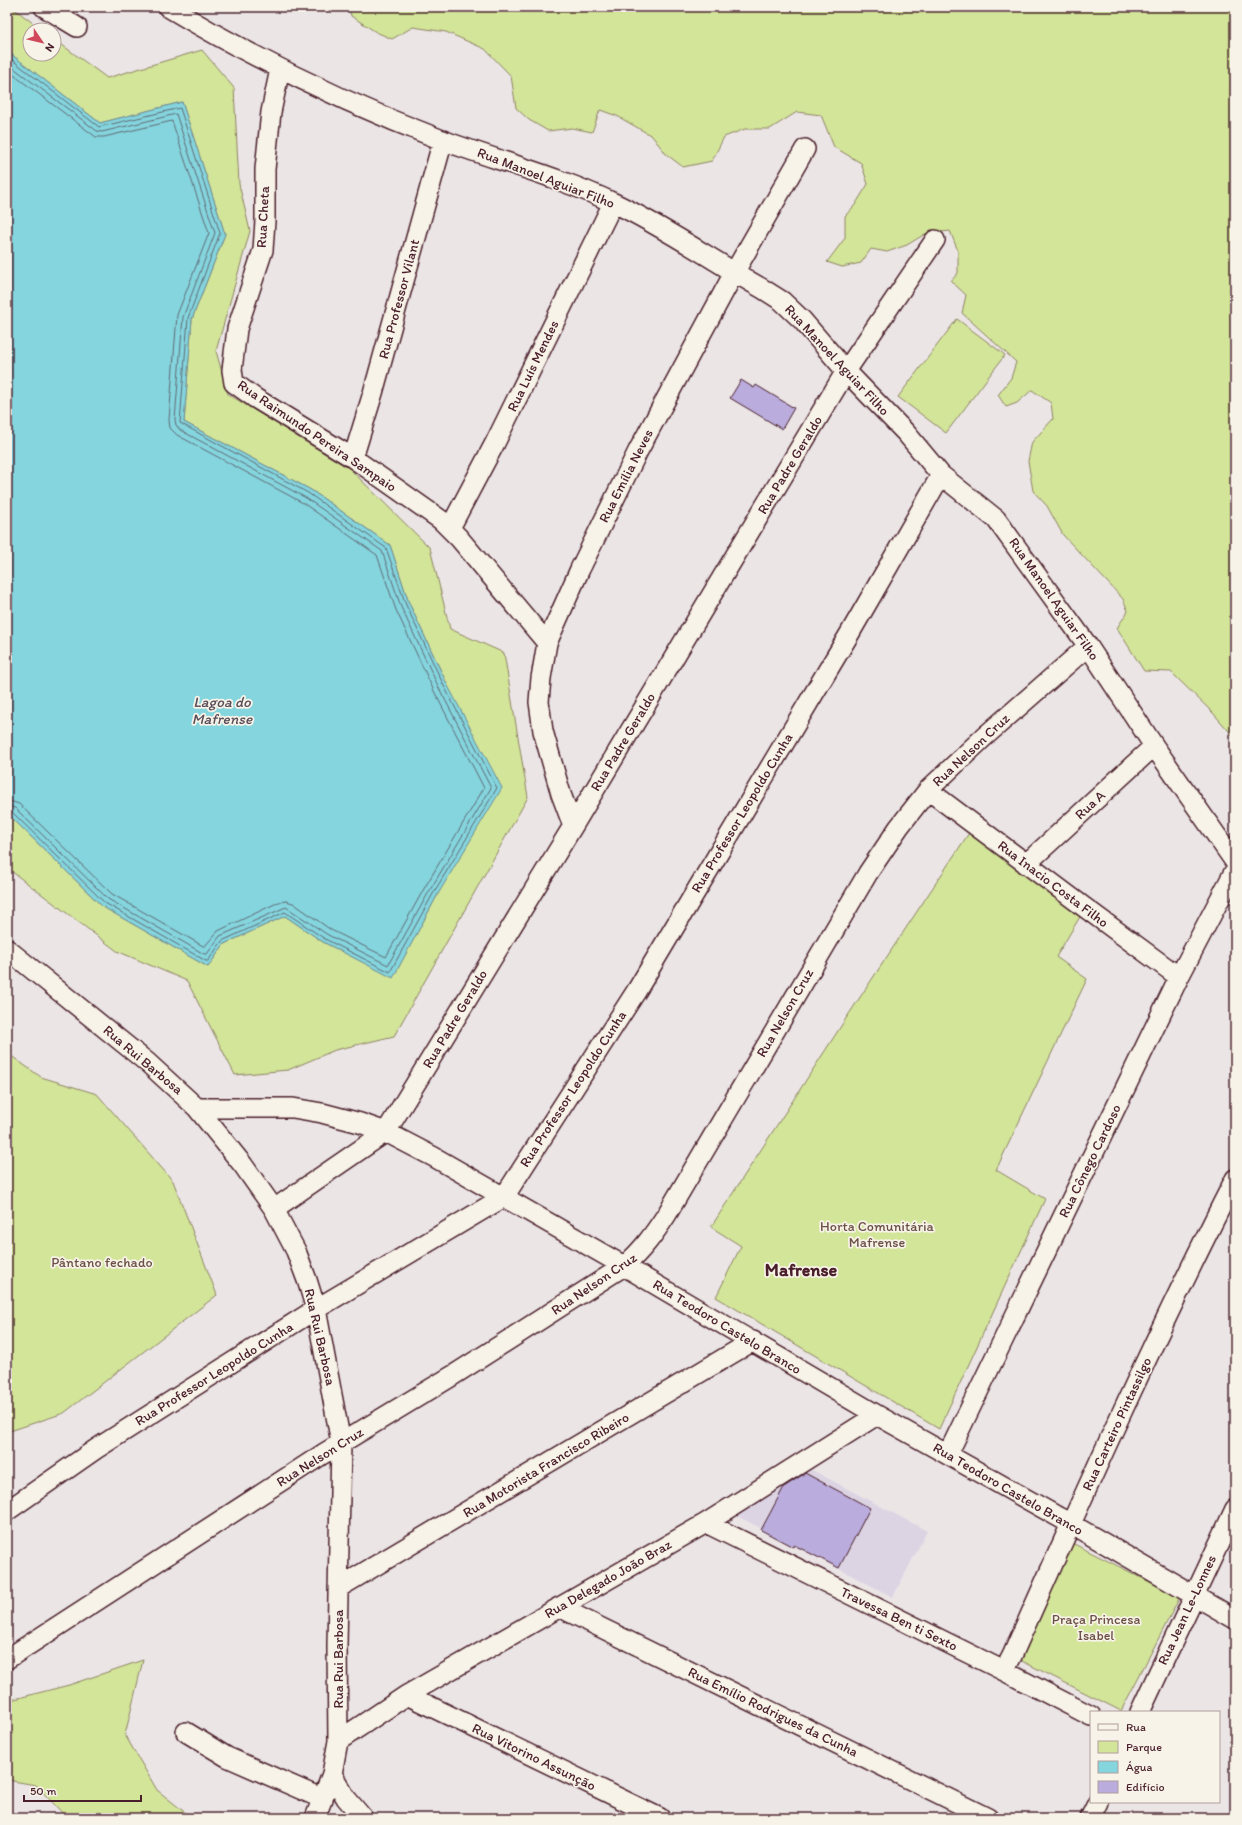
<svg xmlns="http://www.w3.org/2000/svg" width="1242" height="1825" font-family="Itim,sans-serif">
<style>
.built{fill:#dcd4e3}
.green{fill:#d2e599;stroke:#8e8262}
.water{fill:#84d5de;stroke:#6d8c96}
.lines{fill:none;stroke-linecap:round;stroke-linejoin:round}
.shore{stroke:#616873;stroke-width:1}
.building{fill:#baacdc;stroke:#4a1f2b}
.minor-casing{stroke:#4a1f2b;stroke-width:22}
.minor{stroke:#f7f3e8;stroke-width:19}
.labels{text-anchor:middle;dominant-baseline:central;stroke-width:3.5;stroke-linejoin:round;paint-order:stroke}
.street-label{font-size:14px;fill:#4a1f2b;stroke:#f7f3e8}
.park-label{font-size:14px;fill:#6c5046;stroke:#f7f3e8}
.water-label{font-size:15px;font-style:italic;fill:#584c58;stroke:#f7f3e8}
.district-label{font-size:18px;font-weight:bold;fill:#4a1f2b;stroke:#f7f3e8}
</style>
<rect width="100%" height="100%" fill="#ebe5e6"/>
<filter id="ink" filterUnits="userSpaceOnUse"><feTurbulence type="fractalNoise" baseFrequency=".025" numOctaves="2"/><feDisplacementMap in="SourceGraphic" scale="8" xChannelSelector="R" yChannelSelector="G"/><feConvolveMatrix kernelMatrix="1 2 1 2 8 2 1 2 1" color-interpolation-filters="sRGB"/></filter>
<g filter="url(#ink)">
<path class="built" d="M793,1460L927,1531L893,1597L718,1506Z"/>
<path class="green" d="M7,7H12L42,30H30V54H54V39L107,78L202,50L234,88L239,184L250,231L216,351L228,394L350,469L430,548L450,629L504,653L528,797L394,1036L335,1050L288,1070L235,1075L187,981L117,951L7,868V813L103,907L208,967L224,944L285,916L323,942L393,977L438,894L447,684L409,603L390,545L311,490L184,422L192,319L225,234L182,102L100,123L7,51Z
M349,7H1235V738L1213,713L1171,672L1144,671L1117,628L1128,611L1123,599L1063,535L1047,506L1033,491L1028,461L1032,442L1053,419L1051,403L1032,390L1017,403L1006,407L998,395L1011,378L1016,362L962,313L966,295L951,281L958,273V251L950,231L925,234L907,245L887,252L871,249L861,263L842,267L827,262L845,238V216L855,205L868,184L861,163L834,147L821,115L797,112L770,129H745L724,137L712,161L683,167L666,154L652,136L617,116L600,110L592,132L572,128L548,131L529,120L516,108L511,76L485,49L446,32L413,27L392,39L376,32L351,16Z
M957,319L1005,355L946,433L898,397Z
M969,833L1081,915L1056,957L1087,979L996,1170L1045,1199L939,1429L716,1297L741,1246L711,1227L843,1023Z
M7,1053L41,1077L97,1094L173,1181L217,1295L64,1413L7,1432Z
M1070,1542L1180,1597L1121,1711L1012,1656Z
M143,1660L125,1735L157,1790L192,1818H67L36,1785L7,1780V1701L69,1685Z"/>
<path class="water" d="M7,51L100,123L182,102L225,234L192,319L184,422L311,490L390,545L409,603L447,684L502,788L438,894L393,978L323,942L285,916L224,944L208,967L103,907L7,813Z"/>
<g class="lines">
<path class="shore" d="M7,56L99,127L180,108L220,233L188,318L180,423L308,493L386,548L406,605L444,686L497,788L434,892L390,972L325,939L285,912L222,941L208,961H206L105,903L12,812L7,811
M7,63L97,131L102,132L176,114L215,233L183,317L175,420L176,425L180,430L306,498L382,551L401,607L439,688L491,788L430,890L388,965L328,935L286,907L220,936L207,954H204L108,899L15,808L7,806
M7,70L96,137H104L172,121L209,233L177,315L169,420L170,428L177,435L303,503L377,555L396,610L434,691L484,788L425,887L386,957L331,930L293,903L286,901L279,902L218,931L205,946H203L112,894L19,804L7,800"/>
</g>
<path class="building" d="M741,380L754,388L756,385L794,408L782,429L730,398Z
M805,1473L870,1508L839,1568L794,1545L793,1547L761,1530L784,1487Z"/>
<g class="lines">
<g class="minor-casing">
<path id="minor" d="M44,7L77,27
M168,7C255,59 347,104 442,140C499,161 559,177 614,203C665,227 713,261 763,289L782,301L802,320L846,371L906,433L941,475L996,519L1088,646L1154,746L1235,862
M280,69L271,112L265,169V221L263,250L237,329L232,370L234,383L255,398L353,458L441,520L459,538L547,643
M353,458L373,393L443,140
M450,528L495,443L613,203
M928,790L1084,907L1179,977
M573,826L561,794L543,731L539,702L541,678L547,643L580,569L638,451L734,273L805,149
M1026,864L1154,746
M7,949L148,1063L197,1108L243,1165L274,1209L296,1251L307,1280L316,1309L341,1443L337,1646L338,1741L332,1774L315,1818
M197,1108H293L322,1113L360,1123L386,1132L434,1157L624,1266L877,1415L1071,1524L1235,1619
M274,1209L386,1132L573,826L846,371L935,240
M948,1454L1179,977L1235,870
M7,1511L96,1449L316,1309L504,1197L637,990L850,633L941,475
M706,1523L1004,1671L1091,1716
M338,1588L753,1341
M559,1607L988,1818
M7,1659L323,1454L452,1376L624,1266C642,1251 654,1234 667,1214L868,873L899,827L928,790L984,737L1088,646
M1004,1671L1012,1656C1083,1496 1155,1335 1235,1179
M407,1695L660,1818
M1140,1712L1235,1509
M186,1732L227,1757L323,1799
M338,1741L407,1695L706,1523L877,1415
M332,1774L346,1798L363,1818
M1090,1818L1098,1802"/>
</g>
<use href="#minor" class="minor"/>
</g>
</g>
<g class="labels">
<g class="street-label">
<text transform="translate(546 178) rotate(21)">Rua Manoel Aguiar Filho</text>
<text transform="translate(263 217) rotate(-87)">Rua Cheta</text>
<text transform="translate(399 299) rotate(-75)">Rua Professor Vilant</text>
<text transform="translate(837 360) rotate(47)">Rua Manoel Aguiar Filho</text>
<text transform="translate(533 366) rotate(-64)">Rua Luís Mendes</text>
<text transform="translate(317 436) rotate(34)">Rua Raimundo Pereira Sampaio</text>
<text transform="translate(790 465) rotate(-59)">Rua Padre Geraldo</text>
<text transform="translate(626 476) rotate(-63)">Rua Emília Neves</text>
<text transform="translate(1054 599) rotate(55)">Rua Manoel Aguiar Filho</text>
<text transform="translate(623 742) rotate(-59)">Rua Padre Geraldo</text>
<text transform="translate(971 750) rotate(-43)">Rua Nelson Cruz</text>
<text transform="translate(1090 805) rotate(-43)">Rua A</text>
<text transform="translate(742 813) rotate(-59)">Rua Professor Leopoldo Cunha</text>
<text transform="translate(1053 884) rotate(37)">Rua Inacio Costa Filho</text>
<text transform="translate(785 1013) rotate(-60)">Rua Nelson Cruz</text>
<text transform="translate(455 1019) rotate(-59)">Rua Padre Geraldo</text>
<text transform="translate(143 1060) rotate(40)">Rua Rui Barbosa</text>
<text transform="translate(573 1089) rotate(-57)">Rua Professor Leopoldo Cunha</text>
<text transform="translate(1090 1161) rotate(-64)">Rua Cônego Cardoso</text>
<text transform="translate(594 1284) rotate(-34)">Rua Nelson Cruz</text>
<text transform="translate(727 1327) rotate(31)">Rua Teodoro Castelo Branco</text>
<text transform="translate(320 1337) rotate(77)">Rua Rui Barbosa</text>
<text transform="translate(214 1374) rotate(-32)">Rua Professor Leopoldo Cunha</text>
<text transform="translate(1117 1424) rotate(-65)">Rua Carteiro Pintassilgo</text>
<text transform="translate(320 1457) rotate(-32)">Rua Nelson Cruz</text>
<text transform="translate(546 1465) rotate(-31)">Rua Motorista Francisco Ribeiro</text>
<text transform="translate(1008 1489) rotate(30)">Rua Teodoro Castelo Branco</text>
<text transform="translate(608 1579) rotate(-30)">Rua Delegado João Braz</text>
<text transform="translate(1187 1610) rotate(-65)">Rua Jean Le-Lonnes</text>
<text transform="translate(899 1619) rotate(26)">Travessa Ben ti Sexto</text>
<text transform="translate(338 1659) rotate(-90)">Rua Rui Barbosa</text>
<text transform="translate(773 1712) rotate(26)">Rua Emílio Rodrigues da Cunha</text>
<text transform="translate(534 1757) rotate(26)">Rua Vitorino Assunção</text>
</g>
<g class="park-label">
<text x="877" y="1226">Horta Comunitária<tspan x="877" dy="16">Mafrense</tspan></text>
<text x="102" y="1262">Pântano fechado</text>
<text x="1096" y="1619">Praça Princesa<tspan x="1096" dy="16">Isabel</tspan></text>
</g>
<g class="water-label">
<text x="222" y="702">Lagoa do<tspan x="222" dy="17">Mafrense</tspan></text>
</g>
<g class="district-label">
<text x="801" y="1270">Mafrense</text>
</g>
</g>
<rect width="1242" height="1825" fill="none" stroke="#f7f3e8" stroke-width="24"/>
<rect x="12" y="12" width="1218" height="1801" fill="none" stroke="#4a1f2b" stroke-width="1.5" filter="url(#ink)"/>
<rect x="1090" y="1711" width="130" height="92" fill="#f7f3e8" stroke="#b29e9c"/>
<rect x="1098" y="1724" width="20" height="6" fill="#f7f3e8" stroke="#b29e9c"/>
<text x="1126" y="1731" font-size="12" fill="#4a1f2b">Rua</text>
<rect x="1098" y="1741" width="20" height="12" fill="#d2e599" stroke="#b29e9c"/>
<text x="1126" y="1751" font-size="12" fill="#4a1f2b">Parque</text>
<rect x="1098" y="1761" width="20" height="12" fill="#84d5de" stroke="#b29e9c"/>
<text x="1126" y="1771" font-size="12" fill="#4a1f2b">Água</text>
<rect x="1098" y="1781" width="20" height="12" fill="#baacdc" stroke="#b29e9c"/>
<text x="1126" y="1791" font-size="12" fill="#4a1f2b">Edifício</text>
<g transform="translate(42 42) rotate(125)"><circle r="19" fill="#f7f3e8" stroke="#b29e9c"/>
<path d="M0-3L7 15L0 10L-7 15Z" fill="#d1495b"/>
<text y="-6" font-size="11" font-weight="bold" text-anchor="middle" fill="#4a1f2b">N</text>
</g>
<path d="M24 1795v6h117v-6" fill="none" stroke="#4a1f2b" stroke-width="2"/>
<text x="30" y="1795" font-size="12" fill="#4a1f2b" stroke="#f7f3e8" stroke-width="3" paint-order="stroke">50 m</text>
</svg>
